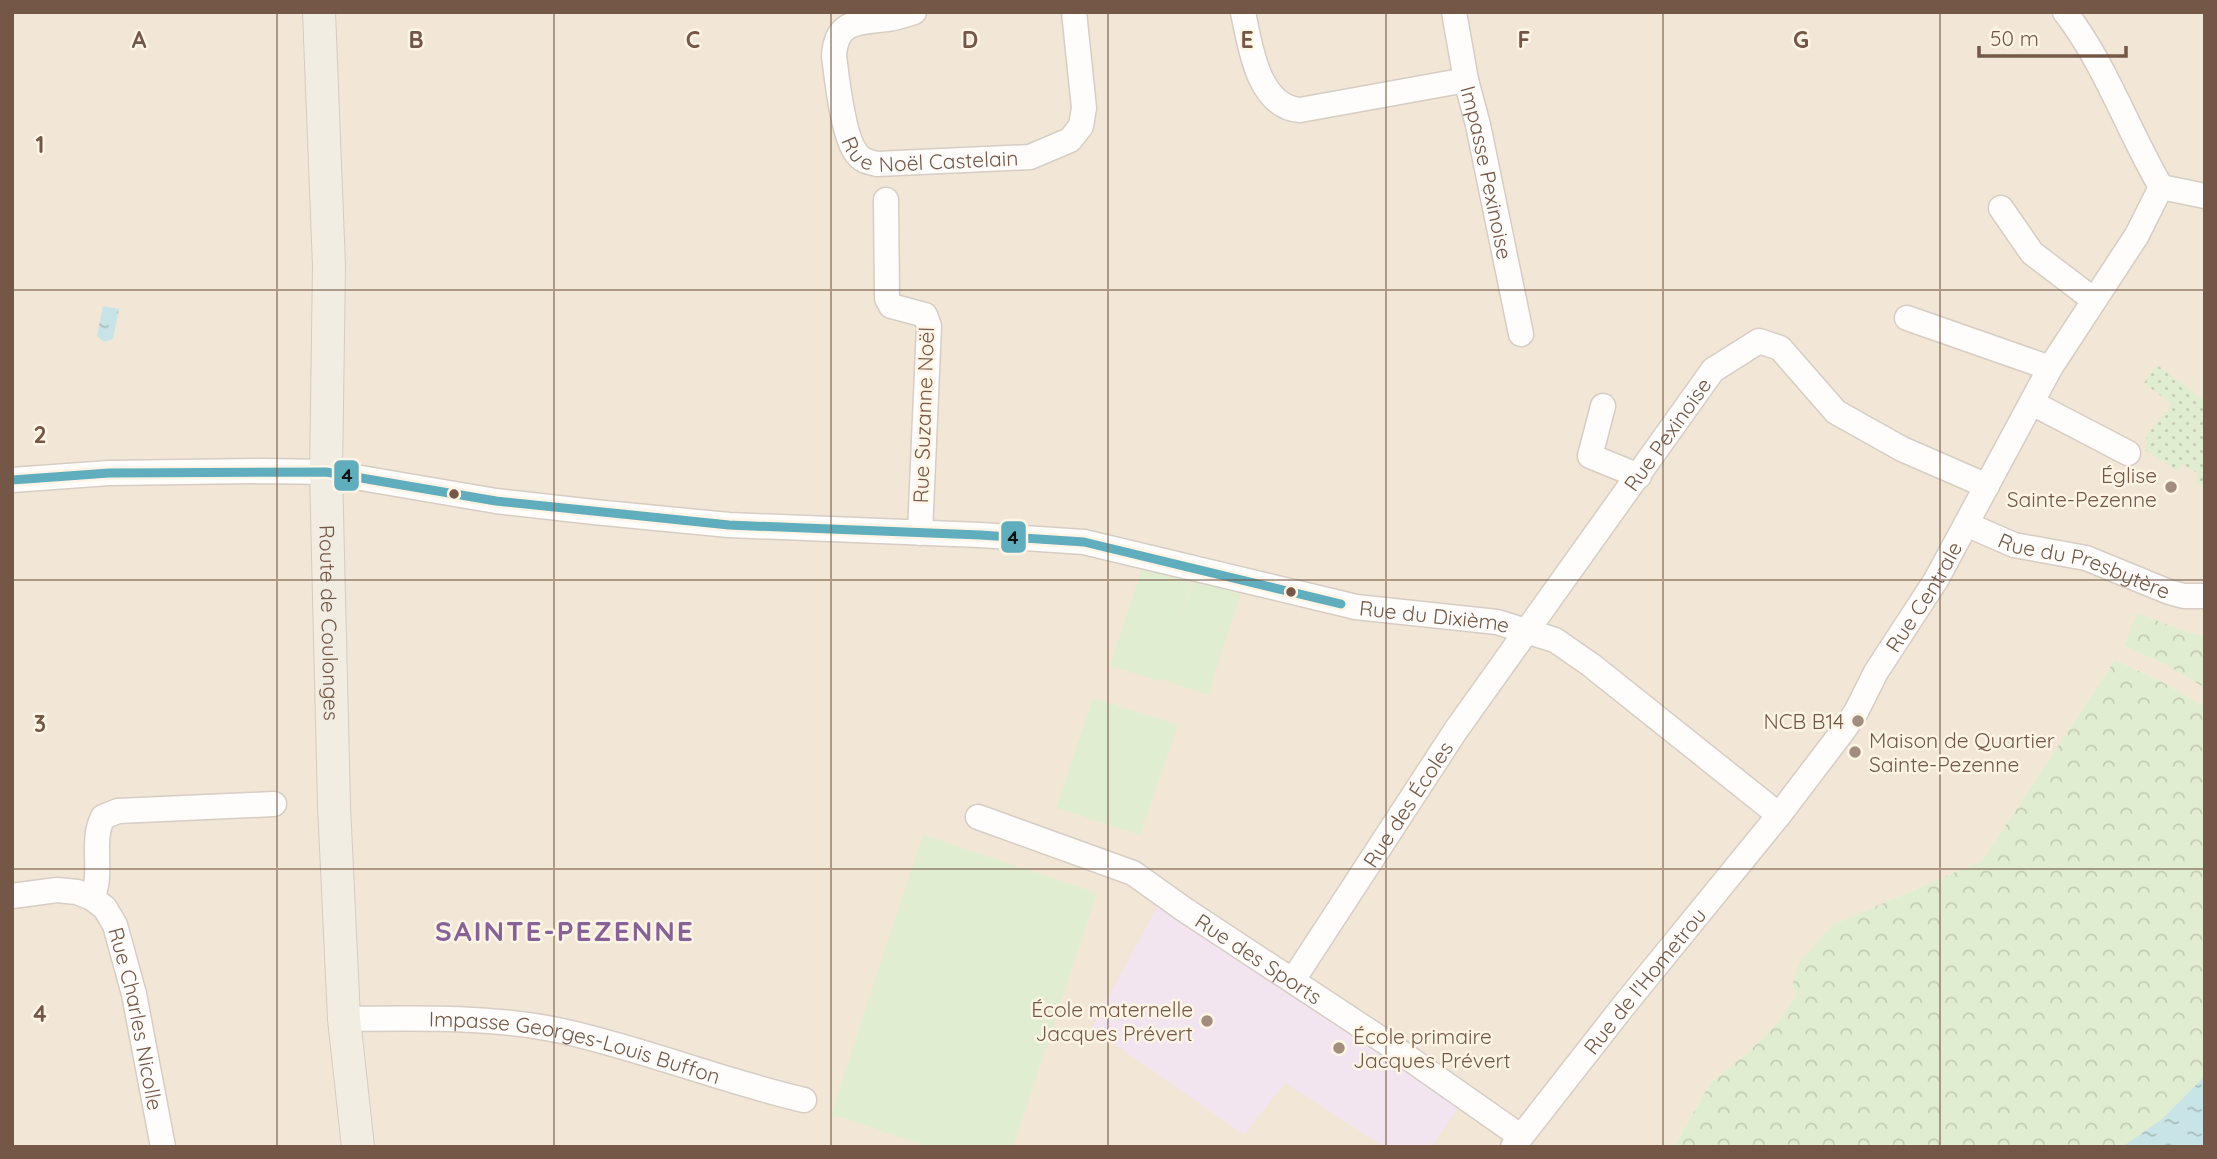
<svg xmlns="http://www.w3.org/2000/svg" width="2217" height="1159" font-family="Quicksand,sans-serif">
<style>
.residential{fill:#f2e6d6}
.education{fill:#f2e5f0}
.grass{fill:url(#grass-dots)}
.forest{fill:url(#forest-crowns)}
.park{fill:#e1edd0}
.water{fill:url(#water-ripples)}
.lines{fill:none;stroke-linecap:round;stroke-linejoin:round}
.minor-casing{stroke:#d7cdc4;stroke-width:27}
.major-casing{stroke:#d5cbc3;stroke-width:34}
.minor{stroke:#fefdfb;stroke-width:24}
.major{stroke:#f2ede3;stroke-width:32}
.bus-1-casing{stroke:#fff5e6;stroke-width:14}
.bus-1{stroke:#60adbd;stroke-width:9}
.grid{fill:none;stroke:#745746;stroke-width:2;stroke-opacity:0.55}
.poi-dot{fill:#a28d7e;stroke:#fff5e6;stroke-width:2.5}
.bus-dot{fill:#745746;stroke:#fff5e6;stroke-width:2.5}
.labels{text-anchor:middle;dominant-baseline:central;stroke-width:5;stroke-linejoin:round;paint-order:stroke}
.street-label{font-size:21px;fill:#745746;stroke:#fff5e6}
.poi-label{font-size:21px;fill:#745746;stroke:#fff5e6;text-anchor:end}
.district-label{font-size:28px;font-weight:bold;letter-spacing:2px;fill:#866297;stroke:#fff5e6}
.grid-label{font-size:23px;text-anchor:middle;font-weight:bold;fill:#745746;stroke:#fff5e6;stroke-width:5;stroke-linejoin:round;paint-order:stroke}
.line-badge{stroke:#fff5e6;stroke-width:2.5}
.pale-badge-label{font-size:19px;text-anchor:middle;font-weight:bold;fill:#111}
</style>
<defs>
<pattern id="grass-dots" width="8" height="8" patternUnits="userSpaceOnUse" patternTransform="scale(1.75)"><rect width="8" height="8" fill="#e1edd0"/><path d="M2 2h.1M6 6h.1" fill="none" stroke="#c4cdb4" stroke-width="1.8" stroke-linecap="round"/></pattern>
<pattern id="forest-crowns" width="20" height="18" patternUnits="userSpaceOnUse" patternTransform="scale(1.75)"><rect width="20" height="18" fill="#e1edd0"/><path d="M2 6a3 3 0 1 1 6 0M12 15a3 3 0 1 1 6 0" fill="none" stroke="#c4cdb4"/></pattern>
<pattern id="water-ripples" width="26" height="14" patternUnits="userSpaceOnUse" patternTransform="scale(1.75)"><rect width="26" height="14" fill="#c8e4e6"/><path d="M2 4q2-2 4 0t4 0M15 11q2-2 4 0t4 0" fill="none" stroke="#a7bcbc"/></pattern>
</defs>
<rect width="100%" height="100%" fill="#f6f0e6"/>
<path class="residential" d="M12,12H2205V636L2189,633L2124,646L2167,665L2205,688V707L2162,682L2115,660L1982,861L1832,925L1800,966L1792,985L1796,995L1780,1020L1750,1051L1710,1083L1674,1147H12Z"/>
<path class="education" d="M1158,905L1460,1105L1431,1147H1385L1285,1083L1244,1135L1092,1028Z"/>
<path class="grass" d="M2157,365L2205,401V489L2195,482L2199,474L2182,464L2178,471L2145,450L2147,434L2172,404L2144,383Z"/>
<path class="forest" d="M2137,613L2189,633L2205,636V688L2167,665L2124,646Z
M2115,660L2162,682L2205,707V1147H1674L1710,1083L1750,1051L1780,1020L1796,995L1792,985L1799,963L1832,925L1982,861Z"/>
<path class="park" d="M1142,568L1193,579L1177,630L1194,580L1241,592L1208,695L1161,679L1160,681L1110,666Z
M1093,698L1178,725L1140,835L1056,808Z
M923,835L1097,893L1013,1147H929L831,1114Z"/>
<path class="water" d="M103,306L119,309L113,339L104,342L97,336Z
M2205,1076V1147H2122L2161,1120Z"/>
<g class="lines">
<g class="minor-casing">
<g id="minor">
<path id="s1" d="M914,12C905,15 896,18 887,19C858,23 836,20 834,56C837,79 843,138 857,154C862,161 869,162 877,164L1030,157L1070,140L1081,126L1084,108L1074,12"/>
<path d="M1243,12C1250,46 1258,107 1300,110L1466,80"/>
<path id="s2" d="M1454,12L1466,80L1478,125L1521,334"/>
<path d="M2065,12C2106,65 2127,129 2161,187"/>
<path d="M2161,187L2205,196"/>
<path d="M886,200L887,298L891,306L925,315L929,326L920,533"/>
<path d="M2001,208L2032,253L2094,300"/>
<path d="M1907,318L2050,368"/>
<path d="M2032,403L2128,453"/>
<path d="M1603,406L1590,456L1639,476"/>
<path id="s3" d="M12,480L109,473L264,471L326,472L496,501L594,512L729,525L980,535L1084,542L1356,607L1497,622L1555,640L1591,665L1779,815"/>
<path id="s4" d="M1966,524L2014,545L2086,558L2169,592L2184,596H2205"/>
<path id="s5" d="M978,817L1133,873L1185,910L1393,1047L1520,1136"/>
<path id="s6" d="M12,896L57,890L77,892L92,898L105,908L115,925L134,994L163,1147"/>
<path d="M92,898C104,872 90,842 103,817L118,811L274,804"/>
<path id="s7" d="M1293,980L1456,730L1713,370L1759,341L1780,348L1836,412L1902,449L1987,486"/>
<path id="s8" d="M344,1019C416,1018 491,1016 562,1031C644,1049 722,1081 804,1100"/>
<path id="s9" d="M1513,1147L1625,1004L1779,815L1843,731L1856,712L1876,672L1936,580L2050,368L2137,235L2161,187"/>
</g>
</g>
<g class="major-casing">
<g id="major">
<path id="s10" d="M319,12L329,266L326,472L334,805L344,1019L358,1147"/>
</g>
</g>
<use href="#minor" class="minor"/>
<use href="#major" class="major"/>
<g class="bus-1-casing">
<path id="bus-1" d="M12,480L109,473L326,472L496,501L729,525L980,535L1084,542L1341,604"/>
</g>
<use href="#bus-1" class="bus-1"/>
</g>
<path class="grid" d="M277,12V1147M554,12V1147M831,12V1147M1108,12V1147M1386,12V1147M1663,12V1147M1940,12V1147M12,290H2205M12,580H2205M12,869H2205"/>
<g class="poi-dot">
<circle cx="2171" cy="487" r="7"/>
<circle cx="1858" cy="721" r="7"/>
<circle cx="1855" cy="752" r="7"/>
<circle cx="1207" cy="1021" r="7"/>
<circle cx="1339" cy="1048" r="7"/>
</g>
<g class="bus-dot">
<circle cx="454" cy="494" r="6"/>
<circle cx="1291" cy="592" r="6"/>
</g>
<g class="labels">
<g class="street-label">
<text stroke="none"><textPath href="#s1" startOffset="276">Rue Noël Castelain</textPath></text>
<text stroke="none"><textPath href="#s2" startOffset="164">Impasse Pexinoise</textPath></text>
<text transform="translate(923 415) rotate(-88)">Rue Suzanne Noël</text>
<text stroke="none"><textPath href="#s7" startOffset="662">Rue Pexinoise</textPath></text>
<text stroke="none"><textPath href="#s4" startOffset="126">Rue du Presbytère</textPath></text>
<text stroke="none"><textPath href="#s9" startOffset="688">Rue Centrale</textPath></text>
<text stroke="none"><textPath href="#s3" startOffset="1435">Rue du Dixième</textPath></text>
<text stroke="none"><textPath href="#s10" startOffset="611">Route de Coulonges</textPath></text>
<text stroke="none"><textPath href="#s7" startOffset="210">Rue des Écoles</textPath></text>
<text stroke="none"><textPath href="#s5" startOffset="317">Rue des Sports</textPath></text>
<text stroke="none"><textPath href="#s9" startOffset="212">Rue de l'Hometrou</textPath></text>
<text stroke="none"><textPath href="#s6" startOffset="214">Rue Charles Nicolle</textPath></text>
<text stroke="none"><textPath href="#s8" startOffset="234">Impasse Georges-Louis Buffon</textPath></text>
</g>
<g class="poi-label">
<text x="2157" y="475">Église<tspan x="2157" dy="24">Sainte-Pezenne</tspan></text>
<text x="1844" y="721">NCB B14</text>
<text x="1869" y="740" text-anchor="start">Maison de Quartier<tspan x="1869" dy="24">Sainte-Pezenne</tspan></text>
<text x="1193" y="1009">École maternelle<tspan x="1193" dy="24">Jacques Prévert</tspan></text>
<text x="1353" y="1036" text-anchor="start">École primaire<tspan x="1353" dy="24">Jacques Prévert</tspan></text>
</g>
<g class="district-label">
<text x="565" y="930">SAINTE-PEZENNE</text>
</g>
</g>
<g class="grid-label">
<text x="139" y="48">A</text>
<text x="416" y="48">B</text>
<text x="693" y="48">C</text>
<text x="970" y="48">D</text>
<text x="1247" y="48">E</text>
<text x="1524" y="48">F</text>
<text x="1801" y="48">G</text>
<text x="40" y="153">1</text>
<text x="40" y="443">2</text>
<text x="40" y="732">3</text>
<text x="40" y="1022">4</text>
</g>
<g class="line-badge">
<rect x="333" y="459" width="27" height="33" rx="7" fill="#60adbd"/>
<rect x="1000" y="520" width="27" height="34" rx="7" fill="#60adbd"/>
</g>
<g class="pale-badge-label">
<text x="347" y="482">4</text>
<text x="1013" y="544">4</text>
</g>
<rect width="2217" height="1159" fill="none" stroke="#745746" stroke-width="28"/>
<path d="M1979 46v10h147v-10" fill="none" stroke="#745746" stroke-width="3.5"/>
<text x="1990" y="46" font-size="21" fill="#745746" stroke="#fff5e6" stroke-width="5" paint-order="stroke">50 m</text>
</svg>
